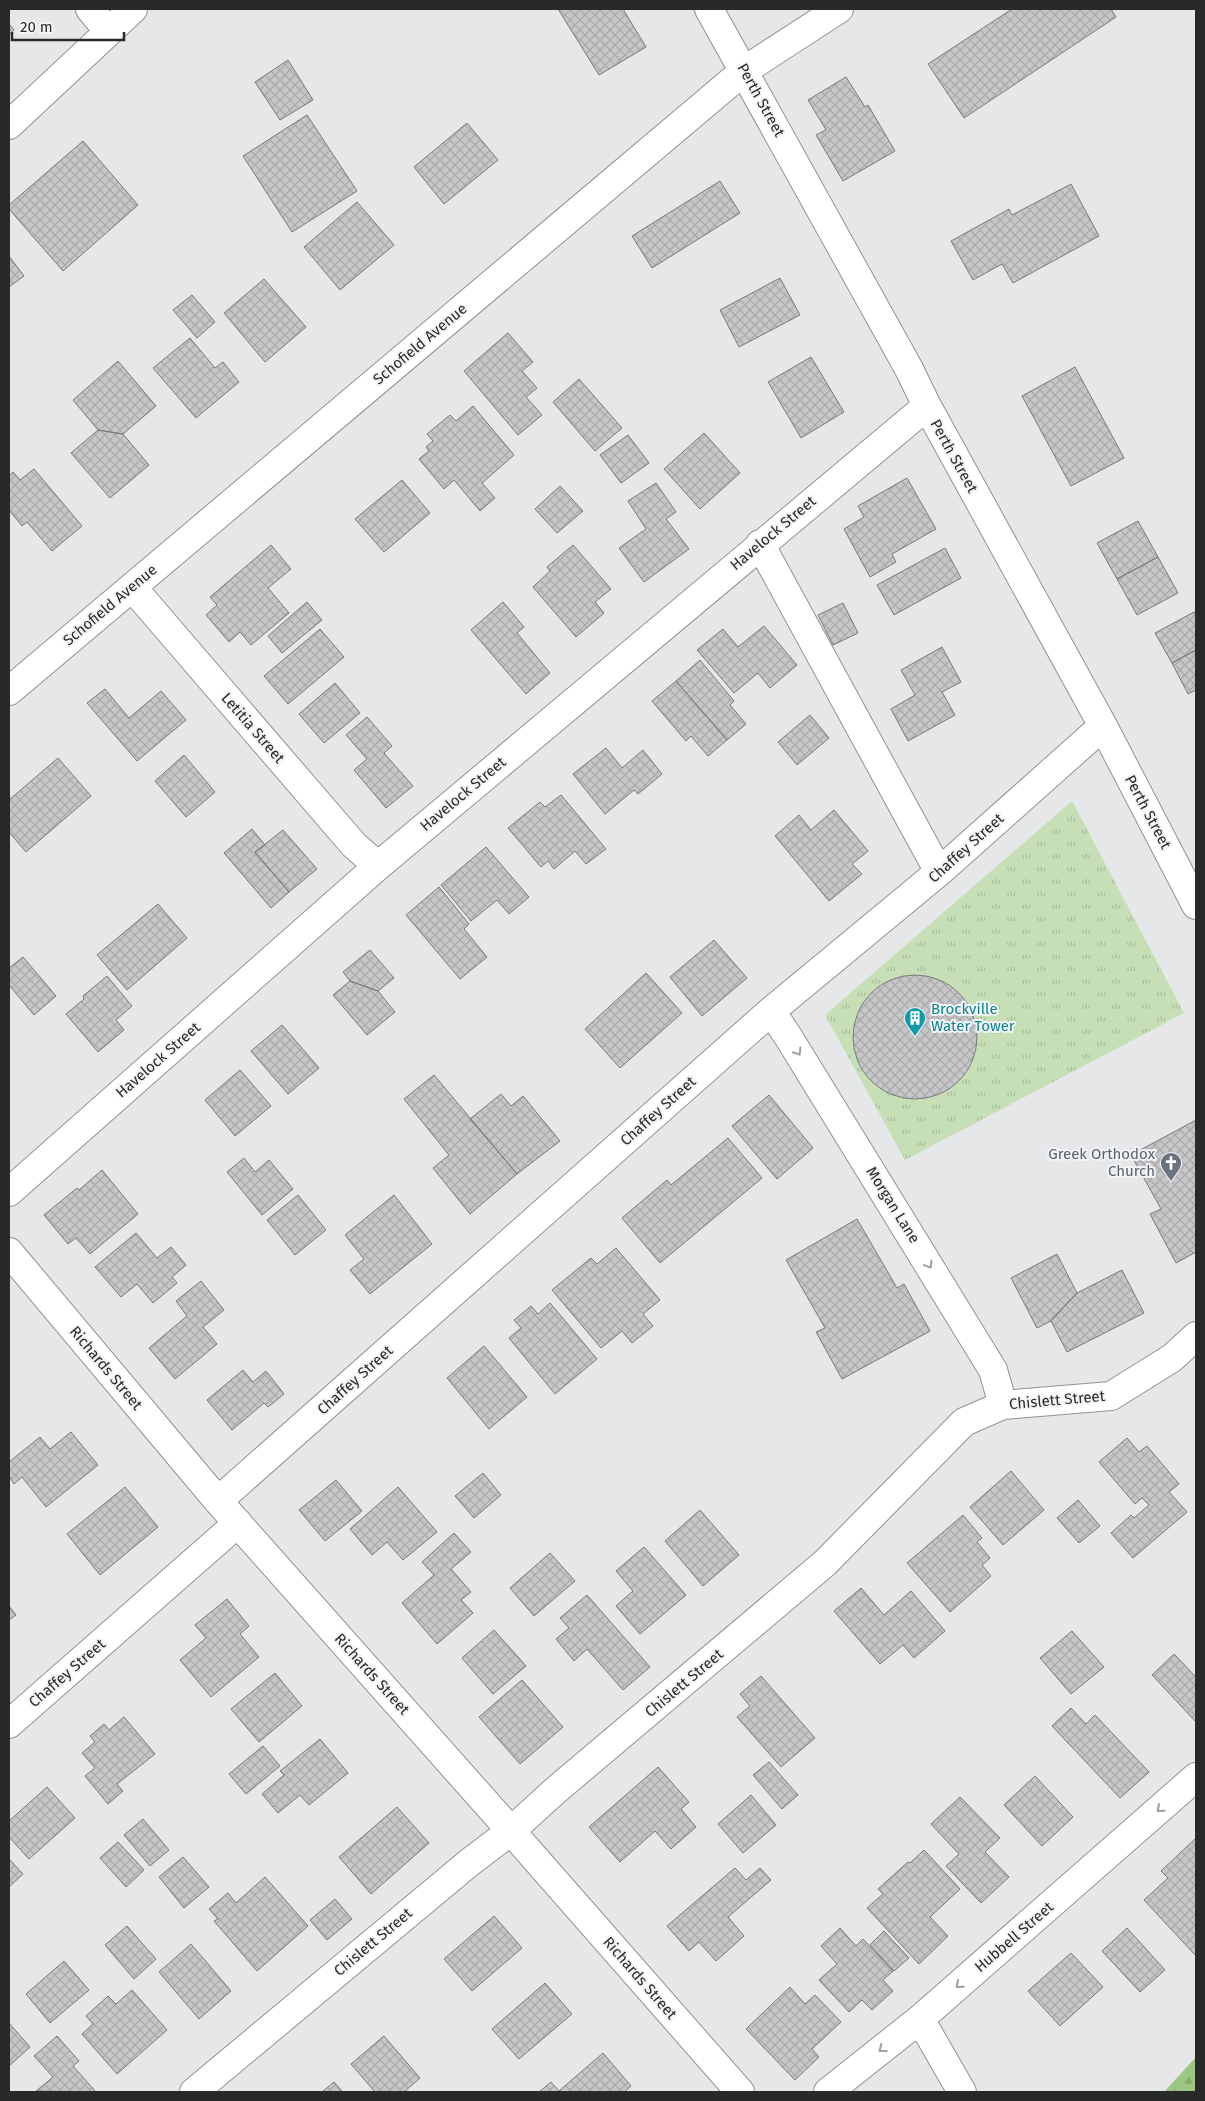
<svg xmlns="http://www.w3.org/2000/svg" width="1205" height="2101" font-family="'Fira Sans',sans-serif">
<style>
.grass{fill:url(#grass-tufts)}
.forest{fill:url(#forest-firs)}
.building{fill:url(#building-cross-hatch);stroke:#797a7b}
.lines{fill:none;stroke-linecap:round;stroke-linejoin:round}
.minor-casing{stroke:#929294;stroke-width:30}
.minor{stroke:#fff;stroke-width:28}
.oneway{stroke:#9e9f9f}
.labels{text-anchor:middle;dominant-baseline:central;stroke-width:4;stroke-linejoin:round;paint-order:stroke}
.street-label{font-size:15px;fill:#282929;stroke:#f3f4f6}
.culture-label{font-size:15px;fill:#0d838f;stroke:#f3f4f6;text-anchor:start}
.worship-label{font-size:15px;fill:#5b616d;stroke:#f3f4f6;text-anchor:end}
</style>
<defs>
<pattern id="grass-tufts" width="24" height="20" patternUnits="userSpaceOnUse" patternTransform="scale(1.25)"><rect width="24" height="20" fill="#c6dfb6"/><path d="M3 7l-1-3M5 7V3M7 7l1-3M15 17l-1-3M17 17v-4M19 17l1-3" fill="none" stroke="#aabf9c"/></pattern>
<pattern id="forest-firs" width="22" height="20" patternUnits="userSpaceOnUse" patternTransform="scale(1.25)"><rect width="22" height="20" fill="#9ec683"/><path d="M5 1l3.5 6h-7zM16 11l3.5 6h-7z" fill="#88aa71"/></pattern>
<pattern id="building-cross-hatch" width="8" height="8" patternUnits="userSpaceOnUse" patternTransform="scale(1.25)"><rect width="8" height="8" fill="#c6c6c8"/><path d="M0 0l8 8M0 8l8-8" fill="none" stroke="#aaaaac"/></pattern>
</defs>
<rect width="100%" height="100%" fill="#e6e7e8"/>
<path class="grass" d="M1072,801L1184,1013L905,1160L825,1015Z"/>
<path class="forest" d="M1196,2057V2092H1164Z"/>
<path class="building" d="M558,9H623L646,47L599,75Z
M1012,9H1111L1116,17L964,118L928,64Z
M9,24L14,30L9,35Z
M288,60L313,100L280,120L255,82Z
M846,77L865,107L868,105L895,151L843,181L816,135L826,130L808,100Z
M307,115L357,191L292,232L243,156Z
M467,123L498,160L444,204L414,167Z
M83,141L138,205L63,271L9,209V205Z
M720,181L740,213L652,268L632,236Z
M1071,184L1099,236L1013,283L1002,264L973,280L951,241L1009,209L1012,215Z
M357,202L394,245L340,290L304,247Z
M9,256L24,276L9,287Z
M780,278L800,315L739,347L720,310Z
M264,279L306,327L265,362L224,313Z
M192,295L215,322L197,338L173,310Z
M508,333L533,362L522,371L537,388L526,397L542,415L518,435L464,371Z
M190,338L215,368L223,362L239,382L196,418L153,368Z
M811,357L844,412L801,438L768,382Z
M118,361L156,406L123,434L98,430L73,400Z
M1075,367L1124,458L1071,486L1022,396Z
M579,379L622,428L595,451L553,402Z
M473,406L514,455L482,483L495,498L480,511L454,480L444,489L419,459L429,451L426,447L433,441L427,434L450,415L456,421Z
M98,430L123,434L149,465L110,498L71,453Z
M704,433L740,473L700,509L664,469Z
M628,435L649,463L621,483L600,455Z
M34,469L82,526L52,551L27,522L22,526L9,510V476L13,472L20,480Z
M907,478L936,529L892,554L896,562L870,577L844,529L864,517L858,506Z
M402,480L430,513L384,552L355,519Z
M656,483L676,512L666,519L689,549L644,582L619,548L646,529L628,501Z
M560,486L583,511L557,533L535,509Z
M1138,521L1158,557L1117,579L1097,543Z
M271,545L291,569L268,588L289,613L251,645L240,632L229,642L206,615L217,605L210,597Z
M573,545L611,589L595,602L604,613L576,637L533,587L550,571L547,567Z
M945,548L961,578L894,615L877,585Z
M1158,557L1178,593L1137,615L1117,579Z
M307,602L322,620L282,653L268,636Z
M503,602L524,627L517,633L550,673L526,694L471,630Z
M843,603L858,633L833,645L818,615Z
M1196,611V650L1172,663L1155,633Z
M764,626L797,665L770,688L758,673L734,693L697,650L723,629L738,647Z
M320,629L344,657L288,704L264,676Z
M942,647L961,682L942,692L955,715L908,741L891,709L915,695L901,670Z
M1196,650V690L1188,694L1172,663Z
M700,660L734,701L730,705L746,724L727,740L676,681Z
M676,681L727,740L708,756L691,736L686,741L652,701Z
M335,683L360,713L324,743L299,714Z
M105,689L129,718L161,691L186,720L137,761L87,703Z
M810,715L829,738L797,765L778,742Z
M367,717L392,746L384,753L413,786L386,808L354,770L367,759L346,735Z
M606,748L622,768L643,750L662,774L638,794L634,790L605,814L573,774Z
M184,755L215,792L186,817L155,781Z
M58,758L91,796L26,852L9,832V800Z
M561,795L606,849L586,864L575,851L554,869L548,861L541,867L508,828L540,802L545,807Z
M834,810L868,851L852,864L862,874L829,901L775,836L799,815L811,830Z
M252,829L265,845L255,852L289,892L271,908L224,853Z
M283,830L317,869L289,892L255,852Z
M486,847L529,897L509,914L497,900L471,921L441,885Z
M439,887L469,924L464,929L487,957L460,979L406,915Z
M158,904L187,938L127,990L97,955Z
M714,940L747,978L702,1016L670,977Z
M370,950L394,978L378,991L350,981L343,972Z
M23,957L56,996L34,1015L9,985V968Z
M646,973L682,1013L620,1068L585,1029Z
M853 1037a62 62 0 1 1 124 0a62 62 0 1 1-124 0Z
M107,976L132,1006L116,1020L124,1030L98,1052L66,1014L84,999L83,996Z
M350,981L378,991L395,1012L367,1035L333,995Z
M282,1025L319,1068L288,1094L251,1051Z
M240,1070L271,1106L235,1136L205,1100Z
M434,1075L517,1174L470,1214L433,1168L449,1155L404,1099Z
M501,1094L511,1106L523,1096L560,1141L517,1174L470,1119Z
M769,1095L813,1148L777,1179L732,1126Z
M1196,1120V1252L1176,1263L1150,1214L1161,1209L1131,1155Z
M728,1138L762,1178L660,1263L622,1218L667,1180L671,1185Z
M244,1158L255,1172L269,1160L293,1189L262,1215L227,1172Z
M102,1170L138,1214L90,1254L76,1238L68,1244L44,1215L77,1188L79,1190Z
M298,1195L326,1230L295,1255L267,1220Z
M394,1195L432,1244L370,1294L350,1270L364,1259L345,1235Z
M857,1219L897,1288L904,1284L930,1331L842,1379L816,1332L825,1328L786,1260Z
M136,1233L157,1258L171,1247L186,1265L172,1277L177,1283L153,1303L137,1284L121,1297L95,1267Z
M616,1248L660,1300L643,1314L653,1326L632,1343L622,1331L601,1348L552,1290L591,1258L597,1264Z
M1057,1254L1077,1293L1051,1321L1037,1328L1011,1278Z
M1122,1270L1144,1313L1067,1352L1051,1321L1077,1293Z
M201,1281L224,1310L203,1327L217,1344L175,1379L149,1348L187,1316L176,1301Z
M550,1303L597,1359L555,1394L509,1338L521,1328L514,1320L531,1306L538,1314Z
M484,1346L527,1397L489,1429L447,1378Z
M243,1370L253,1382L266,1371L284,1394L268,1407L264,1403L232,1430L207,1400Z
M71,1432L98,1465L46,1507L22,1477L14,1484L9,1476V1462L40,1437L50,1449Z
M1127,1438L1139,1452L1147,1446L1179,1484L1169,1492L1187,1512L1133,1558L1111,1533L1131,1515L1134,1518L1149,1505L1142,1498L1135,1504L1099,1462Z
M1011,1471L1044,1510L1003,1545L970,1507Z
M483,1473L501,1495L474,1518L455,1496Z
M336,1480L362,1511L325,1541L299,1510Z
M125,1487L158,1527L100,1575L67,1534Z
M398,1487L437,1532L403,1560L387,1542L372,1555L350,1529Z
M1078,1500L1100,1526L1079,1543L1057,1518Z
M700,1510L739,1555L703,1586L665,1541Z
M963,1515L982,1538L977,1542L990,1558L982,1565L991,1576L950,1612L907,1563Z
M454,1533L471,1552L451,1569L471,1592L461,1600L473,1613L437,1644L402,1603L434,1575L422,1562Z
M644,1547L686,1595L640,1634L616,1606L633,1591L616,1571Z
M550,1553L575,1581L534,1616L510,1588Z
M861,1588L884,1615L911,1591L945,1631L914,1658L903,1645L880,1664L834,1611Z
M587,1595L650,1667L623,1690L587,1649L574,1661L556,1639L569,1628L560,1618Z
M227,1599L249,1626L240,1634L259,1657L211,1697L180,1660L206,1638L195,1625Z
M9,1606L16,1615L9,1620Z
M494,1630L526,1666L493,1694L462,1658Z
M1072,1631L1104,1667L1071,1694L1040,1658Z
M1174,1654L1196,1677V1722L1152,1675Z
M275,1673L302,1706L259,1742L231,1709Z
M761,1676L815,1738L781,1767L737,1717L750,1706L740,1694Z
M522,1680L563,1727L520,1764L479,1717Z
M1071,1708L1086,1724L1095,1715L1149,1772L1120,1798L1052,1726Z
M124,1717L155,1754L117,1784L123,1791L108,1804L85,1776L95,1768L82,1753L95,1742L90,1736L104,1724L109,1730Z
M320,1739L348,1773L309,1805L300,1795L278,1813L262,1794L284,1775L280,1771Z
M263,1746L280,1766L246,1794L229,1774Z
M769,1762L798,1795L782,1809L753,1775Z
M658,1767L689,1802L681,1809L696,1827L671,1849L655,1831L620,1862L589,1827Z
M1035,1776L1073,1817L1042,1846L1004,1805Z
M47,1787L75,1818L29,1859L9,1837V1821Z
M751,1795L776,1825L743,1853L718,1824Z
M960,1797L1000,1838L985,1852L1009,1877L981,1903L946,1866L959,1854L931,1824Z
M397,1807L429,1843L371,1894L339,1857Z
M143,1819L169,1850L150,1866L124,1835Z
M1196,1838V1956L1144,1900L1168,1878L1161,1871Z
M118,1842L144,1870L126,1887L100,1858Z
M924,1850L960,1889L930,1917L948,1936L919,1964L867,1908L883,1894L878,1889L908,1862L910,1863Z
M183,1857L209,1887L184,1908L159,1877Z
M9,1859L23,1874L9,1887Z
M735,1868L746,1880L760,1868L771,1880L728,1917L744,1936L716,1961L699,1942L689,1951L667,1926Z
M265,1877L308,1926L257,1971L214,1921L218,1919L209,1909L228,1893L236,1903Z
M335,1899L352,1919L327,1940L310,1920Z
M494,1916L522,1948L472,1991L444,1959Z
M127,1926L156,1959L134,1979L105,1945Z
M840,1928L856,1946L863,1939L893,1971L883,1980L893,1991L872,2010L862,2000L849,2012L819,1980L837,1964L821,1946Z
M1127,1928L1165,1970L1140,1992L1102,1951Z
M884,1931L909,1958L894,1971L870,1945Z
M191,1944L231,1991L199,2019L159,1972Z
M1071,1953L1103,1987L1060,2026L1028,1991Z
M64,1961L89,1990L50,2023L26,1994Z
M545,1983L572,2014L519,2059L492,2029Z
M790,1987L805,2004L815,1995L841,2022L812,2049L819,2057L795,2080L746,2029Z
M132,1990L167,2030L117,2074L82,2034L93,2024L86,2016L108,1996L116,2004Z
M9,2023L30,2047L9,2066Z
M57,2036L79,2061L73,2066L96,2092L36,2091L53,2077L34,2056Z
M384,2036L420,2078L404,2092H375L351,2064Z
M603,2053L631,2086L624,2092H539L551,2082L559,2091Z
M334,2082L343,2092H322Z"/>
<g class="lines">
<g class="minor-casing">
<path id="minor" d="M90,9L108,31
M709,9L909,369L927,406L1103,726L1196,905
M9,125L133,9
M760,544L939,872
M132,587L341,830L354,845L378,866
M9,691L745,70L839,9
M771,1011L789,1038L993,1370L1003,1405
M9,1192L378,866L927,406
M9,1252L218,1501L511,1831L740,2092
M218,1501L771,1011L939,872L1103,726
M9,1724L238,1523
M920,2019L962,2092
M194,2092L470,1862L511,1831L556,1790L825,1563L964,1422L1003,1405L1111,1396L1172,1358L1196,1336
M828,2092L920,2019L1196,1777"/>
</g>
<use href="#minor" class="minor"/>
</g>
<defs><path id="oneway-chevron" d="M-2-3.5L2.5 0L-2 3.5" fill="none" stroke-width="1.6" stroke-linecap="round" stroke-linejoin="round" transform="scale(1.25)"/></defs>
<g class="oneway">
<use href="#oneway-chevron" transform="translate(798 1052) rotate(58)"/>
<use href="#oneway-chevron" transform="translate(929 1265) rotate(59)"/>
<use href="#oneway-chevron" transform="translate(1160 1809) rotate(139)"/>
<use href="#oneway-chevron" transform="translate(959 1985) rotate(139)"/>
<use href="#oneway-chevron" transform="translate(882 2049) rotate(142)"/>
</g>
<defs>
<g id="building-pin" transform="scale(1.125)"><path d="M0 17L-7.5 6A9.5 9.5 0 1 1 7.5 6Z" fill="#0f9aa8" stroke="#f3f4f6"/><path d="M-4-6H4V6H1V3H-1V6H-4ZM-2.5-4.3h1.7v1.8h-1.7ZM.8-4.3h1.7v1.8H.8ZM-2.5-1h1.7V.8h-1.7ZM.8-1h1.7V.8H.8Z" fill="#fff"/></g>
<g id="church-pin" transform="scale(1.125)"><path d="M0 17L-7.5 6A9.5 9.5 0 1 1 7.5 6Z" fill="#6b7280" stroke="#f3f4f6"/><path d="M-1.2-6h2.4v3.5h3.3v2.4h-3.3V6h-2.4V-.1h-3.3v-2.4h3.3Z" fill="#fff"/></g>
</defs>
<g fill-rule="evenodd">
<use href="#building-pin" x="915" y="1018"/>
<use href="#church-pin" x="1171" y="1163"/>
</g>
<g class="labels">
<g class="street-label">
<text transform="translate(761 100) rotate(61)">Perth Street</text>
<text transform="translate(420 344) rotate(-40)">Schofield Avenue</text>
<text transform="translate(954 456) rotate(61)">Perth Street</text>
<text transform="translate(773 533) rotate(-40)">Havelock Street</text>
<text transform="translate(110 605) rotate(-40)">Schofield Avenue</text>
<text transform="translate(253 728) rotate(49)">Letitia Street</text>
<text transform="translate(463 794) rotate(-40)">Havelock Street</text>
<text transform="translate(1148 812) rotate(62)">Perth Street</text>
<text transform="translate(966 848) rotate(-42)">Chaffey Street</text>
<text transform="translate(158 1060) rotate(-41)">Havelock Street</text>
<text transform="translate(658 1111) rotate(-42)">Chaffey Street</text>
<text transform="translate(893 1205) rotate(58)">Morgan Lane</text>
<text transform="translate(106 1368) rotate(50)">Richards Street</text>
<text transform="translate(355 1380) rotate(-42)">Chaffey Street</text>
<text transform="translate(1057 1400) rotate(-5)">Chislett Street</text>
<text transform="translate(67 1673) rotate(-41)">Chaffey Street</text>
<text transform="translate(372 1674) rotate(48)">Richards Street</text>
<text transform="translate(684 1683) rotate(-40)">Chislett Street</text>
<text transform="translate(1014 1937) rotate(-41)">Hubbell Street</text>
<text transform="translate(373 1942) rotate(-40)">Chislett Street</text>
<text transform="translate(640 1978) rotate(49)">Richards Street</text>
</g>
<g class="culture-label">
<text x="931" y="1009">Brockville<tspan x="931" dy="17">Water Tower</tspan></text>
</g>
<g class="worship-label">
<text x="1155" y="1154">Greek Orthodox<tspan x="1155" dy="17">Church</tspan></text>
</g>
</g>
<rect width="1205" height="2101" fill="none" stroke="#282929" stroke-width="20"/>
<path d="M12 32v8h112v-8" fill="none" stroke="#282929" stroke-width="2.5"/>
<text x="20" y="32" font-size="15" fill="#282929" stroke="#f3f4f6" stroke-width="4" paint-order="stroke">20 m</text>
</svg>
